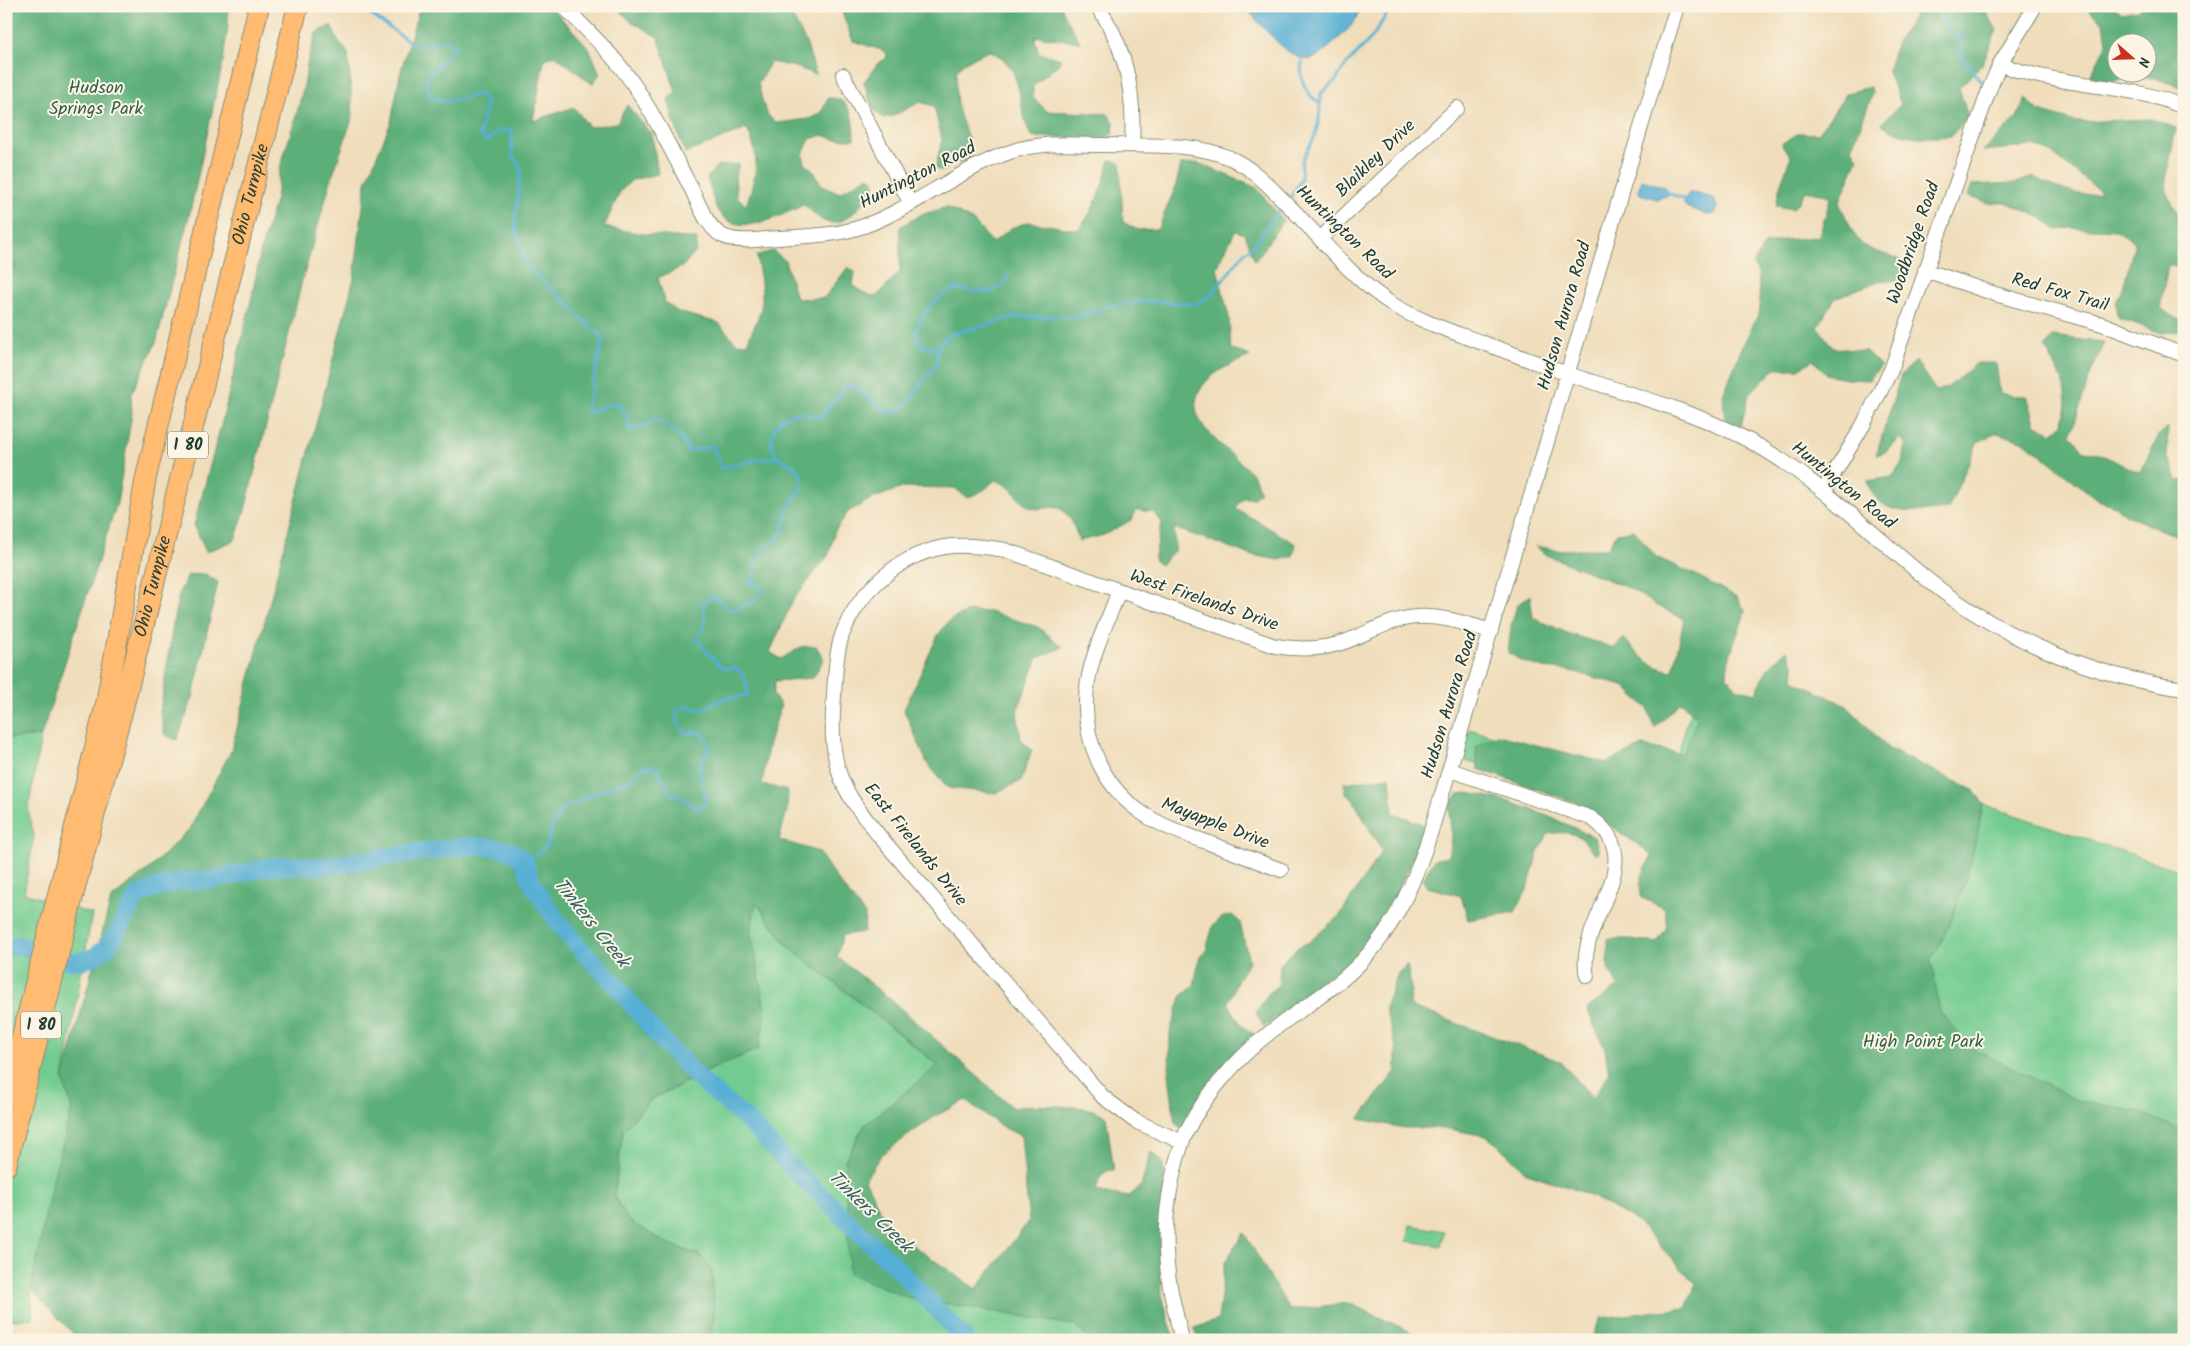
<svg xmlns="http://www.w3.org/2000/svg" width="2190" height="1346" font-family="Kalam,sans-serif">
<style>
.green{fill:#72cb90;stroke:#488462}
.forest{fill:#5daf7a;stroke:#3e7657;fill-rule:evenodd}
.water{fill:#57afd4;stroke:#3b7684}
.lines{fill:none;stroke-linecap:round;stroke-linejoin:round}
.stream{stroke:#57afd4;stroke-width:3}
.river{stroke:#57afd4;stroke-width:18}
.minor-casing{stroke:#878d78;stroke-width:16}
.highway-casing{stroke:#878d78;stroke-width:22}
.minor{stroke:#fff;stroke-width:14}
.highway{stroke:#ffbb71;stroke-width:20}
.labels{text-anchor:middle;dominant-baseline:central;stroke-width:4;stroke-linejoin:round;paint-order:stroke}
.shield{fill:#fcf5e5;stroke:#617469;stroke-width:1}
.shield-label{font-size:16px;font-weight:bold;fill:#1f3d34}
.park-label{font-size:18px;fill:#34604b;stroke:#fcf5e5}
.street-label{font-size:18px;fill:#1f3d34;stroke:#fcf5e5}
.water-label{font-size:19px;font-style:italic;fill:#305f64;stroke:#fcf5e5}
</style>
<rect width="100%" height="100%" fill="#fcf5e5"/>
<filter id="ink" filterUnits="userSpaceOnUse"><feTurbulence type="fractalNoise" baseFrequency=".02" numOctaves="2"/><feDisplacementMap in="SourceGraphic" scale="10" xChannelSelector="R" yChannelSelector="G"/><feConvolveMatrix kernelMatrix="1 2 1 2 8 2 1 2 1" color-interpolation-filters="sRGB"/></filter>
<filter id="wash" filterUnits="userSpaceOnUse"><feTurbulence type="fractalNoise" baseFrequency=".0096" numOctaves="4" result="noise"/><feDisplacementMap in="SourceGraphic" scale="20" xChannelSelector="R" yChannelSelector="G"/><feGaussianBlur stdDeviation="1.12" result="paint"/><feColorMatrix in="noise" values="0 0 0 0 0 0 0 0 0 0 0 0 0 0 0 0 0 1.4 0 .05"/><feComposite in="paint" operator="in"/></filter>
<g filter="url(#wash)">
<rect width="100%" height="100%" fill="#efddbb"/>
<path class="green" d="M6,6L30,737L41,736L28,810L34,836L24,893L92,914L63,1079L72,1109L31,1289L33,1318L17,1320L6,1318Z
M1692,706L2184,872V1340L1720,845L1460,759L1469,729L1668,787Z
M756,902L787,945L939,1066L864,1126L845,1160L907,1297L1074,1325L1091,1340H710L714,1314L701,1256L664,1242L629,1221L614,1196L623,1130L652,1099L725,1063L759,1049L755,951L750,933Z
M1410,1225L1444,1231L1441,1246L1407,1241Z"/>
<path class="forest" d="M6,6H228V26L223,62L190,212L156,343L131,394L132,414L117,503L41,736L6,739Z
M420,6H550L589,48L600,74L592,84L555,55L544,60L533,121L574,107L589,127L617,123L627,105L652,134L658,174L632,180L620,192L604,227L644,234L697,239L696,252L682,267L658,278L665,302L678,312L719,323L736,343L747,344C751,331 761,316 762,302C763,286 758,271 757,255L773,251L785,260L796,299L824,298L848,267L855,272L853,285L864,293L876,297L900,272V227L920,215L947,207L973,221L993,243L1011,228L1028,222L1078,230C1096,209 1102,185 1110,160L1120,163L1123,222L1138,230L1158,229L1175,188L1181,165L1198,163L1257,188L1283,221L1255,261L1245,234L1235,231L1217,268L1229,318L1231,349L1250,356C1238,362 1220,368 1210,378C1166,419 1236,450 1255,478C1257,482 1258,488 1260,492L1254,498H1243L1235,508L1296,544L1293,556L1279,560L1251,555L1174,528L1175,550L1161,565L1154,560L1162,522L1153,512L1135,510L1133,519L1104,535L1079,541C1074,526 1068,503 1047,508C1041,509 1034,510 1028,506C1013,496 1015,487 995,480L984,490L967,498L955,488L905,487L871,499L848,512L835,531L828,556L793,600L770,652L781,659L801,647L816,646L824,659L813,678L775,681L773,695L781,705L768,747L762,784L788,791L787,811L779,840L819,852L833,874L865,915L864,932L843,935L837,957L890,999L1013,1108C1030,1104 1039,1106 1056,1106C1075,1107 1089,1106 1106,1116L1114,1170C1101,1170 1099,1180 1096,1191L1128,1197L1141,1186L1151,1152L1163,1162L1165,1196L1161,1269L1162,1295L1174,1340H1091L1074,1325L907,1297L849,1274L845,1160L864,1126L939,1065L787,945L756,902L750,933L755,951L765,1011L759,1049L725,1063L651,1099L623,1130L614,1196L629,1221L664,1242L701,1256L712,1270L714,1314L710,1340H79L31,1289L51,1187L72,1109L63,1079L111,899L151,867L190,828L231,751L354,278L366,182L391,122L401,70ZM965,1100L1001,1126L1021,1136L1029,1221L976,1289L889,1229L865,1179L882,1154L934,1117Z
M616,6H796L789,10L807,45L816,75L796,67L771,62L758,83C762,98 763,115 777,123L809,119L821,113L828,98C851,96 854,121 854,139H834L823,135L810,139L803,154L805,164L813,170L821,184L839,193L869,176L876,184C868,198 846,229 826,222C818,219 810,209 804,205C781,215 738,240 718,211C713,203 711,188 707,178L717,166L739,164L735,178L737,196L746,206C756,173 762,162 747,129L685,153L672,116L668,99L676,92L658,37L629,20Z
M834,6H1062L1063,12L1080,42L1036,36L1035,40L1039,53L1061,59L1058,65L1033,86V98L1047,111L1108,114L1114,122L1113,133L1106,138L1032,137C1014,107 1028,66 989,51C979,56 962,60 957,71C956,74 956,80 956,83C954,112 967,127 972,154L967,160L951,163L944,171L935,169L942,140L934,106L920,102L893,116L883,118L872,108L864,82L877,64L887,58L884,51L853,41L841,10Z
M1909,6H1982L1997,30L1982,64L1959,88L1968,117L1951,136C1921,138 1909,140 1881,124L1901,104L1887,70L1897,42L1914,16Z
M2083,6H2113L2122,13L2139,10L2143,6H2184V89L2156,78L2134,77L2110,81L2090,76L2107,43L2104,23ZM2118,42H2148V72H2118Z
M331,25L338,41L348,53L353,116L332,177L302,281L245,510L235,540L206,552L194,525L223,418L251,301L261,249L276,198L280,168L297,113L305,81L307,64L316,33Z
M1870,87L1873,93L1852,148L1858,159L1839,203C1845,214 1855,242 1866,247C1879,254 1892,254 1906,263L1905,280L1879,281L1835,298L1818,327L1833,348L1866,351L1881,366L1869,380L1846,379L1826,374L1813,360L1799,369H1775L1749,394L1741,426L1725,421L1723,395L1743,345L1760,311L1758,273L1753,264L1765,244L1784,240L1819,237L1831,196L1806,191L1793,209L1776,206L1780,186L1791,156L1781,144L1799,133L1818,134L1847,93Z
M2026,98L2039,111L2076,122L2151,119L2176,128L2166,179L2167,194L2180,217L2184,218V271L2179,266L2168,265L2160,308L2184,323V331L2161,333L2117,317L2116,303L2124,284L2135,242L2116,230L2070,228L2057,230L2042,218L2008,203H1987L1968,196L1972,185L2015,183L2033,177C2054,186 2078,200 2101,192L2049,151L2033,146L1983,151L2016,119Z
M2053,336L2104,343L2090,375L2071,435L2084,451C2104,452 2120,466 2140,472L2159,435L2168,427L2167,455L2178,481L2184,480V534L2179,536L2155,528L2125,514L2115,506L2098,500L2025,442L1997,433L1978,442L1948,509C1916,512 1878,519 1867,481L1892,477L1902,463L1906,444L1899,438L1886,452L1876,455L1901,375L1916,361L1936,391L1948,387L1977,363H1996L2000,393L2014,396H2027L2036,425L2052,433L2063,424L2066,404L2064,383L2045,347Z
M1634,530L1656,557L1694,574L1737,597L1745,611C1740,631 1726,658 1727,677L1738,689L1756,693L1768,668L1787,650L1794,665L1793,680L1847,706L1889,749L1975,791L1983,804C1974,858 1959,913 1931,960L1940,1012L1970,1047L2079,1101L2139,1112L2184,1131V1340H1592L1600,1318L1686,1308L1696,1284L1636,1221L1585,1193L1527,1173L1498,1145L1486,1136L1444,1128H1404L1359,1119L1396,1071V1047L1385,1008L1398,973L1407,964L1411,987L1410,1006L1560,1061L1593,1098L1609,1074L1605,1049L1587,1009L1619,986L1608,969V939H1630L1656,943C1667,930 1670,924 1664,908L1642,898C1637,881 1644,871 1652,856L1637,844L1577,803L1478,769L1476,746L1498,735L1606,763L1643,746L1682,754L1698,718L1681,702L1655,728L1648,709L1623,685L1566,670L1543,668L1524,662L1508,653L1511,626L1517,605L1530,595L1533,618L1570,634L1614,648L1624,638C1638,655 1650,668 1673,671L1684,619L1657,606L1631,589L1546,555L1535,546L1557,550L1607,549L1617,533Z
M205,574L218,582L193,697L177,740L165,735L160,712L174,617L180,590L188,575Z
M969,611L990,612L1038,627L1063,647L1038,658L1017,711L1021,739L1032,750L1021,781L995,793L948,788L927,763L904,710L938,635L950,620Z
M1390,777L1393,813L1425,825L1416,853L1385,915L1353,959L1307,992L1264,1027L1256,1013L1268,994L1279,984L1280,964L1298,947L1309,942L1340,915L1382,851L1353,800L1346,793L1344,783Z
M1467,793C1515,799 1552,818 1594,837L1599,851L1597,855C1591,852 1590,848 1586,843C1577,831 1560,832 1548,834L1538,852L1528,888L1515,912L1468,920L1461,896L1427,887L1423,879L1434,860L1449,856L1451,836L1449,804L1458,794Z
M1232,915L1240,922L1249,962L1239,977L1228,1003L1242,1026L1255,1035C1227,1058 1196,1096 1182,1130L1175,1123L1169,1074L1170,1032L1181,997L1194,985L1199,960L1206,950L1213,926L1221,918Z
M1244,1233L1290,1310L1349,1303L1428,1340H1198L1194,1328L1218,1320L1225,1262Z"/>
<path class="water" d="M1244,6H1358L1359,8C1358,22 1346,31 1336,41C1329,47 1320,57 1311,59C1291,65 1257,19 1244,6Z
M1642,180L1665,187L1667,189V196L1657,199L1640,194L1638,190Z
M1690,192L1699,193L1714,199L1717,206L1714,214L1707,215L1686,207L1683,201Z"/>
<g class="lines">
<path class="stream" d="M358,6L416,46L444,40L456,46L426,80L430,96L446,102L480,94L486,103L480,135L487,141L499,130L512,131V154L521,168L515,224L526,265L603,338L586,412L617,403L629,420V431L652,422L655,419C671,427 682,434 688,451L713,446L721,468C741,464 759,458 779,457
M1932,6L1949,31L1962,37V58C1973,66 1974,77 1985,85
M1303,58C1298,77 1304,93 1319,103
M1668,193L1684,199
M1289,200L1301,180L1302,160L1315,136L1319,120L1321,93L1336,80L1345,66L1373,36L1392,6
M937,349L922,346C904,327 937,296 953,289C975,289 999,301 1008,274
M529,861L548,844L551,829L562,809L602,790L630,780L643,767L652,766L658,769L669,793L681,797L699,809L705,804C708,785 689,767 708,752L709,745L703,735L697,731L689,734L682,731L676,717L677,711L686,706L700,710L723,699L747,695C749,685 743,672 734,667C731,668 729,669 726,669C720,668 699,644 697,639C707,621 706,626 703,605L707,600L714,597L730,610C742,605 763,602 762,587L758,583L749,584L755,576V566L761,554L766,547L778,538L783,530L788,508L801,489V472C794,465 782,462 776,454C765,436 778,415 797,413C806,411 813,419 823,416L831,402L840,396L844,385C864,383 874,411 893,413L908,404L922,382L937,365V354L939,346L945,338L952,334L1014,317H1075L1110,306L1144,301L1196,304L1212,294L1245,252L1253,246L1273,218L1284,206"/>
<path class="river" d="M6,948L19,945L71,961H81L93,957L105,949L114,938L137,896L156,888L177,882L216,879L273,866H329L390,856L470,846L493,847L511,851L523,860L534,887L560,925L580,948L615,984L658,1036L702,1082L747,1120L791,1167L900,1271L966,1340"/>
</g>
</g>
<g filter="url(#ink)">
<g class="lines">
<g class="minor-casing">
<path id="minor" d="M563,6C588,31 614,55 634,85C656,117 672,152 690,186C698,201 706,226 721,235C737,244 761,239 778,238C807,236 836,236 864,226C915,207 958,170 1010,152C1042,141 1073,145 1106,145C1146,146 1192,142 1230,158C1252,168 1266,183 1283,200C1318,234 1352,280 1395,306C1422,322 1453,332 1483,343C1514,354 1544,366 1574,376C1629,394 1686,409 1738,435C1811,471 1866,530 1929,581C2003,639 2091,676 2184,689
M1097,6C1126,46 1135,96 1132,145
M2000,64C2059,88 2125,82 2184,107
M843,75L910,202
M1321,238L1457,108
M1925,270L1995,294L2102,324L2184,355
M1824,490L1862,427L1891,370L1989,90L2000,64L2035,6
M1119,591C1108,620 1093,651 1088,681C1083,709 1087,737 1099,763C1123,812 1161,826 1209,843C1233,852 1257,861 1281,870
M1450,770L1591,818C1654,861 1574,921 1587,976
M1182,1142L1135,1121L1103,1097L881,838C866,819 850,801 841,778C831,752 832,723 834,696C835,676 836,654 842,635C859,590 903,551 952,546C970,545 987,547 1005,550L1275,646C1299,650 1324,650 1347,641C1370,632 1391,619 1416,617C1442,615 1467,624 1491,631
M1182,1340C1175,1310 1167,1281 1166,1251C1164,1216 1171,1175 1182,1143C1194,1107 1238,1057 1268,1034C1299,1009 1335,990 1363,960C1397,924 1416,878 1431,831L1677,6"/>
</g>
<g class="highway-casing">
<g id="highway">
<path d="M6,1100L106,704L146,477L259,6"/>
<path id="s1" d="M6,1166L76,884L123,708L298,6"/>
</g>
</g>
<use href="#minor" class="minor"/>
<use href="#highway" class="highway"/>
</g>
</g>
<g class="labels">
<g class="shield">
<rect x="168" y="431.5" width="40" height="27" rx="4"/>
<rect x="21" y="1011.5" width="40" height="27" rx="4"/>
</g>
<g class="shield-label">
<text x="188" y="445">I 80</text>
<text x="41" y="1025">I 80</text>
</g>
<g class="park-label">
<text x="96" y="88">Hudson<tspan x="96" dy="21">Springs Park</tspan></text>
<text x="1923" y="1042">High Point Park</text>
</g>
<g class="street-label">
<text transform="translate(1376 159) rotate(-44)">Blaikley Drive</text>
<text transform="translate(918 176) rotate(-27)">Huntington Road</text>
<text stroke="none"><textPath href="#s1" startOffset="1002">Ohio Turnpike</textPath></text>
<text transform="translate(1344 233) rotate(44)">Huntington Road</text>
<text transform="translate(1914 243) rotate(-71)">Woodbridge Road</text>
<text transform="translate(2060 293) rotate(16)">Red Fox Trail</text>
<text transform="translate(1565 316) rotate(-74)">Hudson Aurora Road</text>
<text transform="translate(1843 486) rotate(39)">Huntington Road</text>
<text stroke="none"><textPath href="#s1" startOffset="598">Ohio Turnpike</textPath></text>
<text transform="translate(1204 601) rotate(19)">West Firelands Drive</text>
<text transform="translate(1450 705) rotate(-73)">Hudson Aurora Road</text>
<text transform="translate(1215 824) rotate(21)">Mayapple Drive</text>
<text transform="translate(915 845) rotate(51)">East Firelands Drive</text>
</g>
<g class="water-label">
<text transform="translate(591 923) rotate(51)">Tinkers Creek</text>
<text transform="translate(870 1212) rotate(44)">Tinkers Creek</text>
</g>
</g>
<rect width="2190" height="1346" fill="none" stroke="#fcf5e5" stroke-width="25"/>
<g transform="translate(2132 58) rotate(110)"><circle r="24" fill="#fcf5e5" stroke="#a4ab9e"/>
<path d="M0-4L9 19L0 12L-9 19Z" fill="#c8321e"/>
<text y="-8" font-size="14" font-weight="bold" text-anchor="middle" fill="#1f3d34">N</text>
</g>
</svg>
